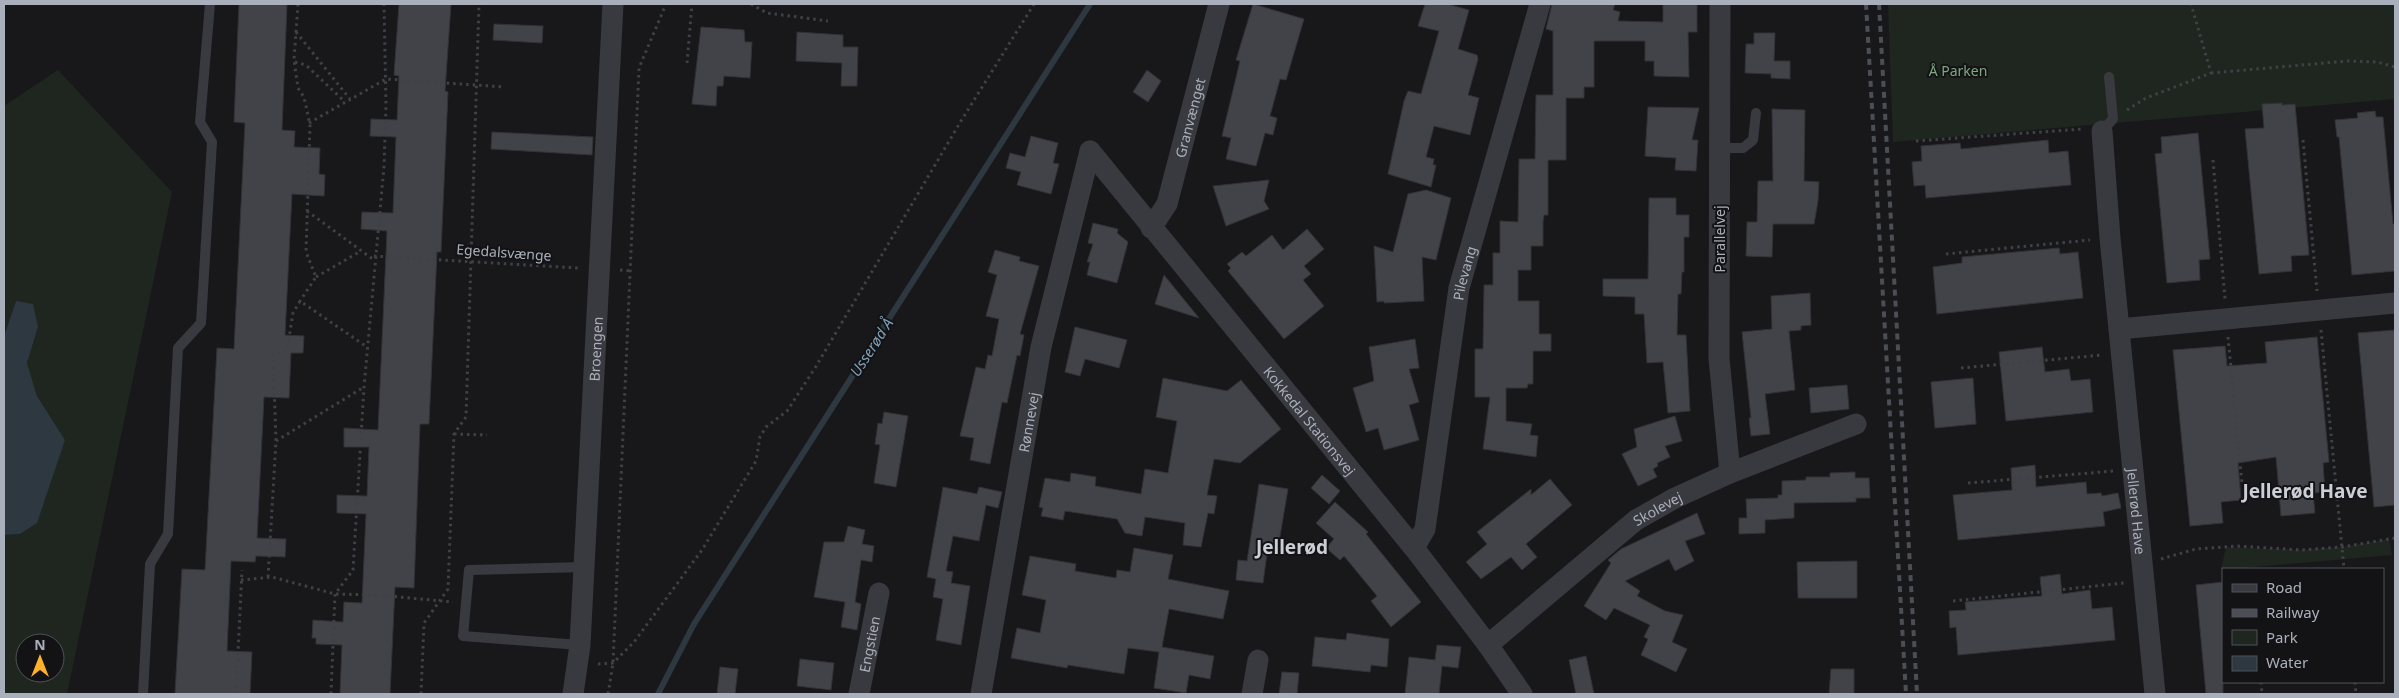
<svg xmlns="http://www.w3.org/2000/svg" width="2399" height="698" font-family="'Noto Sans',sans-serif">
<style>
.green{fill:#1e261f;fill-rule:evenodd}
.water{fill:#2d3840}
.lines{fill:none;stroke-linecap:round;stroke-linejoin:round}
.stream{stroke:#2d3840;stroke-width:6}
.building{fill:#424348;stroke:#323237}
.path{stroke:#3f4147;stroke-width:3;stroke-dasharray:2.5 4;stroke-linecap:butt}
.lane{stroke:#393a40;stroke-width:10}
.street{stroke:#393a40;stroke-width:21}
.rail{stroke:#4c4e55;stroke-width:4;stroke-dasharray:6 5;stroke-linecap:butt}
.labels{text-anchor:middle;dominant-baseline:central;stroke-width:4;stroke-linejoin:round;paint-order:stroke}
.park-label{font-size:14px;fill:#7fa780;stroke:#131316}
.street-label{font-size:14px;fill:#aab0bb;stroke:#131316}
.water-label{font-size:15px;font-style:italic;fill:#7f9fb8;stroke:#131316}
.district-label{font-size:19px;font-weight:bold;fill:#cbced7;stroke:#131316}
</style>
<rect width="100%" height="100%" fill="#18181b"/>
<path class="green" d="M1888,4H2395V99L1893,142Z
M58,70L172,192L67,694H4V535L20,534L65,440L37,396L27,363L38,327L16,301L4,336V106ZM25,643H55V673H25Z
M2389,539L2392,555L2221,570L2226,547L2301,550L2342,547Z"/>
<path class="water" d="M16,301L33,304L38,327L27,363L37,396L65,440L37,523L20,534L4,535V336Z"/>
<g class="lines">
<path class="stream" d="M658,694L694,624L1090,4"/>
</g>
<path class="building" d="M239,4H287L282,130L295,131L294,147L320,148L319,174L325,175L324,196L292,194L285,335L304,336L303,353H291L289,398L264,397L257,538L286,539L285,557L256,556L255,562L231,561L227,651L252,652L250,694H175L182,569L205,570L217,348L234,349L245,123L234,122Z
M399,4H451L445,91L448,92L441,252H437L429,424H420L414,588L395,587L390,694H340L342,645L316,644V638H312L313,620L343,622L344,602L362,603L366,514L337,513V495L367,496L369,447H344V428L378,430L387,231L361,229L362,212L393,213L396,137L370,136L371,119L397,120L399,76L394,75Z
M1253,4L1304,19L1286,80L1280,79L1270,116L1277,118L1273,135L1265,133L1256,166L1226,159L1231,138L1222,136L1240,61L1236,60Z
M1425,4H1447L1469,10L1458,49L1477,55L1478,59L1468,95L1479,98L1470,135L1434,126L1426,157L1434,159L1433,165H1436L1431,187L1388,174L1404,101L1408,91L1421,94L1439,31L1418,26Z
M1552,4H1615L1613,10L1620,12L1618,21L1663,22V4H1697V32H1688L1689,77L1654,76V61H1645V41H1594V87H1584V98H1566V160H1548V215H1544L1543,222V246H1531V270H1518V301H1539V334H1551V351H1533V384H1528L1527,388H1506V421L1532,424L1530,435L1538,436L1536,457L1483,449L1490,397H1475V349H1483L1484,285H1493V253H1500V221L1518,222L1519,159H1535L1536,95H1553V31L1546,29Z
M494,24L543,26L542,43L493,40Z
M701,27L744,30L745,42H752L750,78L724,76L723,86H717L716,106L692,104Z
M797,32L843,35V47H858L857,86H841L842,63L796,61Z
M1754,33H1775L1774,61H1790V79L1771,78V74L1745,73L1746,44H1754Z
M1147,70L1161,81L1148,102L1133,92Z
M2282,103V105L2295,104L2309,255L2291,256L2292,271L2259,274L2245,129L2264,128L2262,104Z
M1648,107L1699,108L1692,140H1698L1696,171L1675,170L1676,158L1645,156Z
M1772,109L1805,110L1804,181L1819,182L1818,201L1814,224H1773L1772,257L1746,256L1747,222H1757L1758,181H1773Z
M2375,111L2376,117H2383L2393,224H2395V271L2352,275L2339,137H2337L2335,120L2358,118L2357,113Z
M492,132L593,137L592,155L491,149Z
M2198,133L2210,259L2199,260L2200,280L2167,283L2155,154L2162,153L2161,137Z
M1031,136L1058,143L1053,163L1059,164L1051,194L1017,185L1021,172L1006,168L1010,153L1025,157Z
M2048,140L2049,153L2068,151L2071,185L1926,198L1925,185L1914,186L1912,162L1922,161L1921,146L1960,143L1961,149Z
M1269,180L1264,201L1269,209L1226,226L1213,186Z
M1426,190L1451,198L1436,260L1422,257L1424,301L1384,303V301L1377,302L1374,246L1393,252L1408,194Z
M1649,198H1676V215H1689V237H1684V272H1682L1681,294H1678L1677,335H1686L1690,411L1668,413L1663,362L1647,363L1644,314H1635V297L1603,296V279H1648Z
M1093,223L1118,229L1117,233L1128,242L1117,283L1087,275L1090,262H1087L1093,244L1088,243Z
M1307,229L1324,249L1304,266L1311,274L1303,280L1324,306L1284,339L1228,271L1231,268L1227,264L1242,252L1246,256L1272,235L1283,250Z
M2059,248L2060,254L2078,252L2083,298L1937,314L1933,267L1962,263V257Z
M995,250L1020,257L1019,261L1039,266L1020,334L1024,335L1020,356L1017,355L1007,403L1002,402L990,464L970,460L974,438L960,436L976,367L985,369L988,355L992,356L999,319L986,316L997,275L988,272Z
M1164,275L1199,318L1155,304Z
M1810,293L1811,325L1801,326V330L1789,331L1795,390L1765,394L1770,434L1751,436L1749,418H1751L1742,332L1772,329L1771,296Z
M1075,327L1127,340L1119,368L1085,359L1080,376L1065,372Z
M2395,330V505L2374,507L2358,333Z
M2317,337L2329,462L2323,463L2325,492L2313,493L2315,513L2281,516L2276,457L2238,463L2241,500L2221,502L2223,523L2190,526L2173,350L2225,346L2227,366L2267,363L2265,342Z
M1415,339L1419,368L1409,369L1419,402L1409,405L1419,440L1384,450L1378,428L1366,432L1353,388L1374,381L1369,347Z
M2042,347L2045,372L2069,369L2071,381L2090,379L2093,412L2006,421L1999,352Z
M1163,378L1227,391L1241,380L1281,429L1240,463L1214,459L1207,495L1217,496L1214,514L1208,513L1201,547L1183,545L1185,523L1145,517L1142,536L1125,533L1117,519L1065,511L1063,520L1041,516L1043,508L1039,507L1045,478L1070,482L1071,473L1096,477L1095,486L1141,494L1145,469L1168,473L1177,421L1156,417Z
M1973,378L1976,424L1935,428L1931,382Z
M1847,385L1849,409L1811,413L1809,388Z
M884,412L908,416L896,487L874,483L880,445L875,444L878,423L882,424Z
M1675,416L1682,441L1665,446L1670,457L1657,463L1658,466L1653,469L1657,477L1638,486L1622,454L1637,447L1634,429Z
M2035,465L2036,487L2086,482L2087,494L2101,493L2102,496L2118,493L2121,508L2103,512L2105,526L1958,540L1953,495L2012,490L2011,468Z
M1855,472V478H1869L1870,498H1856V502L1794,503V518L1765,520V533L1739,534V518H1747L1746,499L1778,498V495H1782V481L1806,480V477H1830V473Z
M1322,475L1340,491L1329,504L1311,488Z
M1550,479L1572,505L1526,544L1537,557L1522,570L1511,557L1481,579L1466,562L1487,544L1477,532L1531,489V495Z
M1259,484L1288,489L1278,548L1268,546L1263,583L1236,580L1238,560L1247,561Z
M943,487L977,494L979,487L1002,492L998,508L986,505L979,541L953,536L946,571L953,572L951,583L970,586L961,645L936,640L943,599L933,597L936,579L927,577Z
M1335,502L1368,532L1366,534L1421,602L1391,627L1371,601L1377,596L1344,556L1340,560L1326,548L1334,539L1316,523Z
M1697,513L1705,534L1685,541L1694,561L1675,571L1669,559L1625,581L1640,591L1637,596L1665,611L1683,615L1672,642L1687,649L1676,672L1641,655L1648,639L1644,637L1650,625L1614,608L1606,620L1584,606L1611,563L1608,560L1621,549Z
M848,526L865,530L862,544L874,546L872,562L861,560L855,602L861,604L857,630L841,627L845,602L814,597L824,542H844Z
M1134,548L1173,555L1168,579L1229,591L1223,619L1169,609L1162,647L1214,656L1210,679L1189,675L1186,693L1154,688L1159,652L1128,648L1124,674L1068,665L1067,668L1011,658L1017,628L1040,633L1046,600L1022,595L1030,556L1076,564L1075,571L1116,578L1117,570L1130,572Z
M1857,561V598H1798L1797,562Z
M2060,574L2062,594L2090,590L2092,609L2112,607L2115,640L1958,655L1956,627L1950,628L1949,611L1966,610L1965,602L2042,596L2040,577Z
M2223,582V694H2206L2196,585Z
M1347,633L1389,639L1387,667L1371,665L1370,672L1312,666L1315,637L1346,640Z
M1437,645L1461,647L1458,668L1442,666L1439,694H1405L1409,657L1435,660Z
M1586,656L1594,694H1576L1569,660Z
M800,659L834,663L831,690L797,686Z
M720,667L738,669L735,694H717Z
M1831,669H1854V694H1829Z
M1282,672L1299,673L1297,694H1279Z"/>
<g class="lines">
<path class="path" d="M298,4L294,60L298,88L304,97L310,125L306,252L316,277L300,301
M751,4L767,13L828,21
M296,32L350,99
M295,62L306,65L345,102
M687,63L692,4
M2211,73L2348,61L2377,62L2395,67
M2127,110L2146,98L2211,73L2191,4
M309,123L386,79L505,87
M2303,140L2317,291
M1916,141L2083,129
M2213,160L2225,299
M307,211L374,260
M1946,254L2090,240
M374,256L578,268
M620,270L631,271
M316,277L361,251
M2321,330L2344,569
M2228,337L2242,484
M1961,368L2102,355
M454,434L487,435
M276,441L364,387
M1968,483L2114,471
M2161,559L2196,549L2237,546L2301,550L2342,547L2395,538
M268,577L276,441L273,355L287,350L293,313L300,301L367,347
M241,580L272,577L335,594L377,595L453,602
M1953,601L2124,583
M598,664L613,663L634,642L702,550L756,461L760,437L766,427L787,411L815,368L961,121L1034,4
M2261,682L2262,694
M2355,682L2356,694
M236,694L242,570
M331,694L335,594L353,570L364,387L384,167L386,105L384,4
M421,694L424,623L448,589L454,434L466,417L479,4
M608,694L613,663L639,68L666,4"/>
<path class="lane" d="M2102,131L2113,119L2109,77
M1720,148H1743L1753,140L1756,113
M580,645L463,636L469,570L584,567
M143,694L150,564L168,534L178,348L201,323L212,142L200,122L210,4"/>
<g class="street">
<path d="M1720,4L1719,358L1730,473"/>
<path id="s1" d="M2102,131L2110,238L2155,694"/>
<path id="s2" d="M1090,151L1414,548L1488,645L1522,694"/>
<path id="s3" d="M1151,228L1167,204L1219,4"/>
<path d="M2119,329L2395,303"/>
<path id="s4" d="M1414,548L1425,529L1459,288L1540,4"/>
<path id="s5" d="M1488,645L1636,520L1675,498L1730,473L1856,424"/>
<path id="s6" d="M573,694L580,645L613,4"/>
<path id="s7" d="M859,694L879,593"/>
<path id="s8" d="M981,694L1041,347L1090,151"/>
<path d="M1252,694L1258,660"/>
</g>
<path class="rail" d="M1866,4L1906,694
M1879,4L1917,694"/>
</g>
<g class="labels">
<g class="park-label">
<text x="1958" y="70">Å Parken</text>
</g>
<g class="street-label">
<text stroke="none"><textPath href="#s3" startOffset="118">Granvænget</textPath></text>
<text transform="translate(1719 239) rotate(-90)">Parallelvej</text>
<text transform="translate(504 252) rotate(4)">Egedalsvænge</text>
<text stroke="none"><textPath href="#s4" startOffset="281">Pilevang</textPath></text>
<text stroke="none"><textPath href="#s6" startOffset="346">Broengen</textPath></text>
<text stroke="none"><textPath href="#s2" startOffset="348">Kokkedal Stationsvej</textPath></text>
<text stroke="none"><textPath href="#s8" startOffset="276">Rønnevej</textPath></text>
<text stroke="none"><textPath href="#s5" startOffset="218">Skolevej</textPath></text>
<text stroke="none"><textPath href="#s1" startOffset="382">Jellerød Have</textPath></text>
<text stroke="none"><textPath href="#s7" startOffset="51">Engstien</textPath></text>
</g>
<g class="water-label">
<text transform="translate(871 347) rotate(-57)">Usserød Å</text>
</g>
<g class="district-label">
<text x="2305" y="491">Jellerød Have</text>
<text x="1292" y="547">Jellerød</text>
</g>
</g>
<rect width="2399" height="698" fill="none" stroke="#aab0bb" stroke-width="10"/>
<rect x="2222" y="568" width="162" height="115" fill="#131316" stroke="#4f5258"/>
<rect x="2232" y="584" width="25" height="8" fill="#393a40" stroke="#4f5258"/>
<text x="2266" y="593" font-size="15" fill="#aab0bb">Road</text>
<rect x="2232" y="609" width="25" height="8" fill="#4c4e55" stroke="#4f5258"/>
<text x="2266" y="618" font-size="15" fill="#aab0bb">Railway</text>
<rect x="2232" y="630" width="25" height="15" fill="#1e261f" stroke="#4f5258"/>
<text x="2266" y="643" font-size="15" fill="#aab0bb">Park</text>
<rect x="2232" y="656" width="25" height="15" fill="#2d3840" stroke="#4f5258"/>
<text x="2266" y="668" font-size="15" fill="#aab0bb">Water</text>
<g transform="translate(40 658)"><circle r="24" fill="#131316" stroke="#4f5258"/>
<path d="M0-4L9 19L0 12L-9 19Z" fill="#ffb02c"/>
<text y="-8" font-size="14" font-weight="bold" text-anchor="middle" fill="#aab0bb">N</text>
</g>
</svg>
